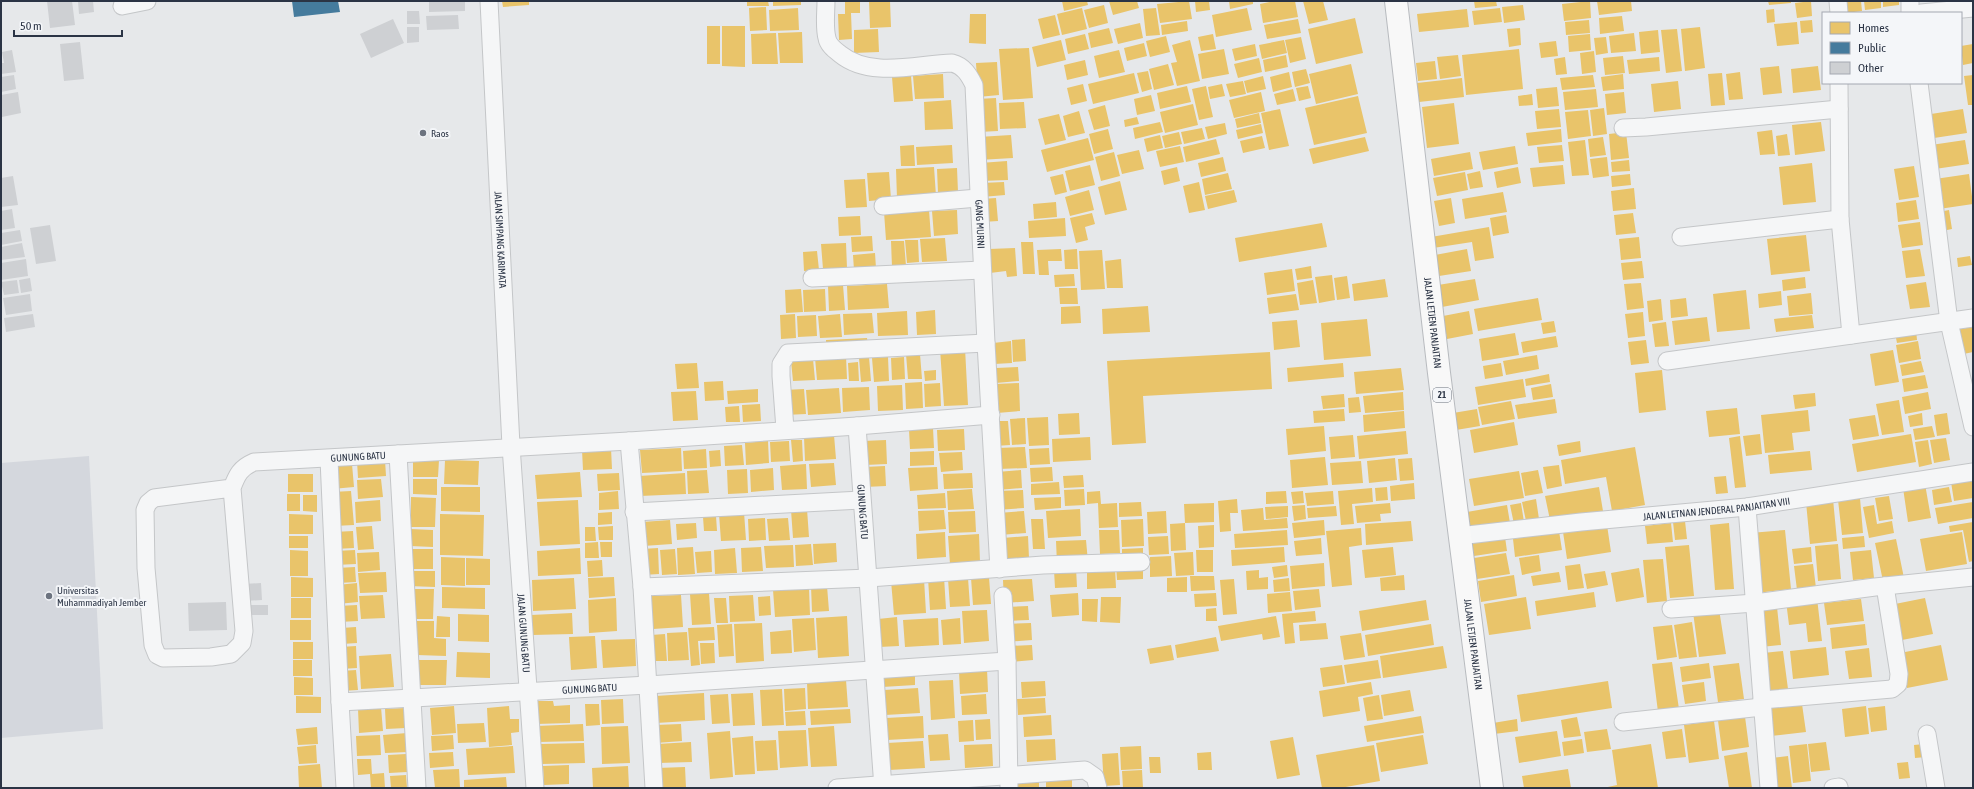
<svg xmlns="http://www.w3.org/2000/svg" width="1974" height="789" font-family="'Asap Condensed',sans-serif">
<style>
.built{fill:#d4d7dd}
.homes{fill:#e9c46a}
.public{fill:#457b9d}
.building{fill:#ced0d3}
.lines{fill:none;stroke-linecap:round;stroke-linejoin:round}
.minor-casing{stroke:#c4c6c8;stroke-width:19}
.trunk-casing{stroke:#b8bbbf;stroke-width:24}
.minor{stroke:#f5f6f7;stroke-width:17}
.trunk{stroke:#f8f8f8;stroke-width:22}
.poi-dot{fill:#6c737f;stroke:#f4f6f9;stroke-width:1.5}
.labels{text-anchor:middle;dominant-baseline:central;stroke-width:4;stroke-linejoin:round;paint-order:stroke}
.shield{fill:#f4f6f9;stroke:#676e7b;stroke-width:1}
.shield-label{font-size:9px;font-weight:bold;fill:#2b3445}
.poi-label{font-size:10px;fill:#2b3445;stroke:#f4f6f9;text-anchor:start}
.street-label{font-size:10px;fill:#2b3445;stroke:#f4f6f9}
</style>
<rect width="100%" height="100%" fill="#e6e8ea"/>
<path class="built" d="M89,456L103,729L1,738V463Z"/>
<path class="homes" d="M502,1H529V5L503,7Z
M747,1H768L769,6H747Z
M773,1H801V5L773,6Z
M845,1H860V13H851L852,39L839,40L838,14H845Z
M869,1H890L891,27L870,28Z
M1062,1H1087L1088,5L1064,11Z
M1109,1H1137L1139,8L1113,15Z
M1189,1L1192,19L1160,23L1157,4Z
M1195,1H1209L1210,10L1196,12Z
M1229,1H1253V4L1230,9Z
M1275,1H1295L1298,17L1263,23L1260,4Z
M1303,1H1323L1328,20L1309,24Z
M1474,1H1496L1497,6L1475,8Z
M1590,1L1591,18L1564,21L1562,4Z
M1597,1H1631L1632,11L1599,15Z
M1768,1H1791V3L1769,5Z
M1811,1L1812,16L1797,18L1795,3Z
M1844,1H1861L1862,11L1846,13Z
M1864,1H1881V8L1865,10Z
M1883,1H1899V5L1883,7Z
M1104,5L1108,23L1089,28L1084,10Z
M1523,5L1525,20L1504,23L1502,7Z
M766,7L767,30L750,31L749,8Z
M798,8L799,30L770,31L769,10Z
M1082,8L1087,29L1062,35L1057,14Z
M1156,8L1160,35L1146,36L1143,9Z
M1247,8L1252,30L1216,37L1212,15Z
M1500,8L1502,22L1474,25L1472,11Z
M1467,9L1469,27L1419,32L1417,14Z
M1774,9L1775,22L1767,23L1766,10Z
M970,14H986V44L969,43Z
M1055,15L1060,35L1043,39L1038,19Z
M1622,16L1624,31L1600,34L1599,18Z
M1355,18L1363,53L1316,64L1308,29Z
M1298,19L1301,33L1267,39L1264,25Z
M1589,20L1590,33L1566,35L1565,22Z
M1812,20L1813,32L1801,33L1800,21Z
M1187,21L1188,31L1162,35L1161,25Z
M1797,22L1799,44L1777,46L1774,24Z
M1140,23L1143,38L1118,44L1114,29Z
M707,26H720V64H707Z
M722,26H745V67L722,66Z
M1700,27L1705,68L1685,71L1681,29Z
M1109,28L1113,43L1091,48L1088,33Z
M1520,28L1521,45L1509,47L1507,29Z
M878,29L879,52L854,53V30Z
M1677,29L1682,71L1666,73L1661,30Z
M1658,30L1660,52L1641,54L1639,32Z
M802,32L803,63H780L778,33Z
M776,33L778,64H752L751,34Z
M1634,33L1636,51L1611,53L1609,36Z
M1085,34L1089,49L1068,54L1065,39Z
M1213,34L1216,49L1201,51L1198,37Z
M1590,34L1591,50L1569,52L1568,36Z
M1166,36L1170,52L1150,57L1146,41Z
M1301,37L1306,59L1290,63L1285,40Z
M1606,37L1608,53L1596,55L1594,38Z
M1061,40L1066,60L1037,67L1032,47Z
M1190,40L1200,81L1177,86L1171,63L1177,62L1172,45Z
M1284,40L1287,53L1262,59L1259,45Z
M1556,41L1558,56L1541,58L1539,43Z
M1144,43L1147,56L1127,61L1124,48Z
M1255,44L1257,56L1235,61L1232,49Z
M1973,44V63L1963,65L1961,46Z
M1029,48L1033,98L1003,100L999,49Z
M1224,49L1229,74L1202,79L1198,54Z
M1519,49L1523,89L1466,95L1462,55Z
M1119,50L1125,72L1099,78L1094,56Z
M1594,51L1596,72L1582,74L1580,53Z
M1286,55L1288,67L1265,72L1263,60Z
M1458,55L1461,76L1440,79L1437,57Z
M1623,56L1625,73L1605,75L1603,58Z
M1565,57L1567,74L1556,75L1554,59Z
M1659,57L1660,71L1629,74L1627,60Z
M1259,58L1262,72L1238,78L1234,64Z
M1085,60L1088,75L1067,80L1064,65Z
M1435,61L1437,79L1418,81L1416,63Z
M997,62L999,95L978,97L976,63Z
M1168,64L1174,85L1154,90L1149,69Z
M1351,64L1358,94L1316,104L1309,74Z
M1779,66L1782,93L1763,95L1760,68Z
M1818,66L1821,90L1793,93L1791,69Z
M1306,69L1310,83L1295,87L1292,72Z
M1148,71L1152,89L1142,92L1137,73Z
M1289,72L1292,87L1273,92L1270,77Z
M1740,72L1743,99L1729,100L1726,74Z
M1134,73L1139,93L1093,104L1088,84Z
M1722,73L1725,105L1711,106L1708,74Z
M943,74L944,98L915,99L913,76Z
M1623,74L1624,89L1603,91L1601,77Z
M1593,75L1595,87L1562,90L1560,78Z
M1973,75V105H1968L1964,76Z
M911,76L913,101L894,102L892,77Z
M1263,76L1266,89L1247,93L1244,81Z
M1462,78L1464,97L1419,102L1417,83Z
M1243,81L1246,94L1230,97L1226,84Z
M1678,81L1681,109L1654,112L1651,84Z
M1083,84L1087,101L1071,105L1067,88Z
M1222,84L1225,96L1210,99L1208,87Z
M1187,86L1191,102L1160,109L1157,93Z
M1206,86L1213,117L1199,120L1192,89Z
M1308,86L1311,98L1299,101L1296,88Z
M1557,87L1559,106L1538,108L1536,89Z
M1293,89L1296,101L1277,105L1274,94Z
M1596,89L1598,107L1565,110L1563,92Z
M1261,92L1265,111L1234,118L1229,100Z
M1624,92L1626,113L1607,115L1605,94Z
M1532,94L1533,105L1519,106L1518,96Z
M1151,95L1155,111L1137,115L1134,99Z
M1358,96L1367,133L1314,145L1305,108Z
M996,98L998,131L979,132L977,99Z
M951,100L953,129L925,130L924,102Z
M1024,102L1026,128L1000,129L999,103Z
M1454,103L1459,144L1427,148L1422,107Z
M1193,104L1198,125L1165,133L1160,112Z
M1105,105L1110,126L1094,130L1088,110Z
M1604,108L1607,134L1593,136L1590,110Z
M1280,109L1289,146L1269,150L1261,113Z
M1559,109L1561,127L1537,129L1535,111Z
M1963,109L1967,133L1934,138L1931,114Z
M1588,110L1591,136L1568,139L1565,112Z
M1079,111L1085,133L1068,137L1063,116Z
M1259,113L1261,123L1237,128L1235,119Z
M1059,114L1066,140L1045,145L1038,119Z
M1137,117L1139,124L1125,127L1124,120Z
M1160,122L1163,132L1135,139L1133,128Z
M1821,122L1825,151L1795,155L1792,125Z
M1225,123L1227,134L1208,139L1205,127Z
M1261,124L1263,133L1238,139L1236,130Z
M1202,128L1205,139L1184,144L1181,132Z
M1108,129L1113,149L1094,154L1089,134Z
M1561,129L1562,142L1528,146L1526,133Z
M1772,130L1775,154L1760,155L1757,132Z
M1179,132L1182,144L1165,148L1162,136Z
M1626,132L1629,158L1611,160L1609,134Z
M1787,134L1790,155L1778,156L1776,136Z
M1011,135L1013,158L979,160L978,137Z
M1160,135L1163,148L1147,152L1144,139Z
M1262,136L1265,148L1243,153L1240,141Z
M1365,137L1369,151L1313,164L1309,149Z
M1603,137L1606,155L1590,157L1588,139Z
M1088,138L1094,160L1047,172L1041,150Z
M1216,139L1220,154L1186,162L1183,147Z
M1585,140L1589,175L1572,176L1568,142Z
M1965,140L1969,164L1935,169L1931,145Z
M914,145L915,166H901L900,146Z
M952,145L953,163L917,165L916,147Z
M1562,145L1564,161L1539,163L1537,147Z
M1180,146L1184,162L1160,167L1156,151Z
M1515,146L1518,164L1483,170L1479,152Z
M1139,150L1144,169L1122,174L1117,155Z
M1114,152L1120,176L1101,181L1095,157Z
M1470,152L1473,169L1434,176L1431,159Z
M1223,157L1226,171L1201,177L1198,163Z
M1607,157L1609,176L1593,178L1590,159Z
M1629,160L1630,171L1612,172L1611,162Z
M1007,161L1008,180L981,181L980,163Z
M1812,163L1816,202L1783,205L1779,167Z
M1090,165L1095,185L1070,191L1065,171Z
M1563,165L1565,184L1533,187L1530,168Z
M1914,166L1919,197L1899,200L1894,169Z
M934,167L936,196L897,198L896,169Z
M1177,167L1180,181L1164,185L1161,171Z
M1518,167L1521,183L1497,188L1494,172Z
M957,168L958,192L938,193L937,169Z
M1480,171L1483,187L1470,189L1467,174Z
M889,172L891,199L869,201L867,173Z
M1465,172L1468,190L1437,196L1433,178Z
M1228,173L1232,189L1205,195L1202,179Z
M1063,174L1067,192L1055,195L1050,177Z
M1630,174L1631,185L1612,187L1611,176Z
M1969,174L1973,204L1939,209L1935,179Z
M865,179L867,207L846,208L844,180Z
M1120,181L1127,210L1105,215L1098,187Z
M1004,182L1005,195L982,197L981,183Z
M1199,182L1205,210L1189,213L1183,186Z
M1634,188L1636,209L1613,211L1611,191Z
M1089,190L1094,210L1070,216L1065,197Z
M1234,190L1237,202L1208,209L1205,196Z
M1503,192L1507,212L1465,219L1462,199Z
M996,198L998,221L983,222L981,199Z
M1451,198L1455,223L1439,226L1434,201Z
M1916,200L1919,219L1898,222L1896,203Z
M1056,202L1057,217L1034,219L1033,204Z
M929,210L931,237L886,240L884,212Z
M957,210L958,234L934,236L932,211Z
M1949,210L1952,229L1942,231L1939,212Z
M1092,213L1095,224L1085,227L1088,240L1076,243L1070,218Z
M1633,213L1636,233L1616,235L1614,215Z
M1506,215L1509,233L1493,236L1490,218Z
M860,216L861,235L839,236L838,217Z
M1065,218L1066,236L1029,238L1028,221Z
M1920,222L1923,245L1902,248L1898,225Z
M1322,223L1327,247L1239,262L1235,238Z
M1489,227L1494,258L1475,261L1472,242L1433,248L1431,237Z
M1806,235L1810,271L1771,275L1767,239Z
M872,236L873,251L852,252L851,237Z
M1639,237L1641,258L1621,260L1619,239Z
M945,238L947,261L922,262L920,239Z
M905,240H918L919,262L907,263Z
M891,241H904L906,266L892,267Z
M1021,242H1033L1035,274H1023Z
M846,243L847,268L823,269L821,244Z
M1015,248L1017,276L1007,277L1006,271L990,273L989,249Z
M1061,249L1062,261H1048L1049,275H1039L1037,250Z
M1077,249L1078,269H1065L1064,250Z
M1467,249L1471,271L1439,276L1435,255Z
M1920,249L1925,276L1906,278L1902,251Z
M1102,250L1105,289L1081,290L1079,251Z
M817,251L819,270L804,271L803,252Z
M875,253L876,268L854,270L853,255Z
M1970,256L1972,265L1958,267L1957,258Z
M1121,259L1123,288H1107L1105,261Z
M1642,261L1644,278L1623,280L1621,263Z
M1311,266L1312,278L1297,280L1295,269Z
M1292,269L1295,291L1267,295L1264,273Z
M1074,274L1075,286L1055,287L1054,275Z
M1332,275L1335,300L1319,303L1315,277Z
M1347,276L1350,298L1337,300L1334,278Z
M1805,277L1806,288L1783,291L1782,280Z
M1385,279L1388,297L1354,301L1352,284Z
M1475,279L1479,300L1442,307L1438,285Z
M1313,280L1317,303L1300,305L1297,283Z
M1926,282L1930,307L1910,309L1906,285Z
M1641,283L1644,308L1627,310L1624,284Z
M887,284L889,308L848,310L847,286Z
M843,285L845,310L829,311L828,286Z
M1059,288H1077L1078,304H1060Z
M801,289L803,312L786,313L785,290Z
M825,289L826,311L804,312L803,290Z
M1746,290L1750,329L1717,332L1713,294Z
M1781,291L1782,305L1759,308L1758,294Z
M1811,293L1813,314L1789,316L1787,296Z
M1296,294L1299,310L1269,314L1267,298Z
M1538,298L1542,320L1478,331L1474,309Z
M1686,298L1688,316L1671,318L1670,300Z
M1661,299L1663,320L1649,322L1647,301Z
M1080,306L1081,323L1061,324V307Z
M1148,306L1150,332L1103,334L1102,309Z
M935,310L936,334L917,335L916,312Z
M907,311L908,335L878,336L877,313Z
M1469,311L1473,334L1447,339L1443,316Z
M1643,312L1645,336L1628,338L1625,314Z
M872,313L874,333L844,335L843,314Z
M795,314L796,338L781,339L780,315Z
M840,314L842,337L820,338L818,316Z
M816,315L817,336L798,337L797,316Z
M1812,315L1814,328L1776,332L1774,319Z
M1707,317L1710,341L1675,345L1672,321Z
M1367,319L1371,356L1324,360L1321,323Z
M1297,320L1300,347L1274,350L1272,322Z
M1554,321L1556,332L1543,334L1541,323Z
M1666,322L1669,346L1655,347L1652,324Z
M1973,327V352L1959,355L1954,330Z
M1916,330L1917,340L1897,343L1895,333Z
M1515,333L1519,355L1482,361L1479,339Z
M1556,336L1558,347L1523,353L1521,342Z
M867,338L868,346L826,348V340Z
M1025,339L1026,361L1013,362L1012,340Z
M1646,340L1649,363L1631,365L1628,342Z
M1011,341L1012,363L994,364L993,343Z
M1918,341L1921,359L1899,363L1896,345Z
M965,348L968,405L944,406L940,349Z
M1893,350L1899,382L1875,386L1870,354Z
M1270,352L1272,389L1143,396L1146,443L1112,445L1107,361Z
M906,354H920L922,379H908Z
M1537,355L1539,369L1506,375L1503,361Z
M846,356L847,379L817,380L815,358Z
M869,357L871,381L861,382L859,358Z
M888,357L889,381L874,382L872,358Z
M904,357L905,379L892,380L891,358Z
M813,359L815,380L793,381L791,361Z
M1921,361L1924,372L1902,376L1900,365Z
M858,362L859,381H849L848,363Z
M697,363L699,388L677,389L675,364Z
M1343,363L1344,377L1288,382L1287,368Z
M1501,363L1503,376L1485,379L1483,366Z
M1018,367L1019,381L996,383V368Z
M1401,368L1404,390L1356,394L1354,372Z
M936,370V380L925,381L924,371Z
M1662,370L1666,410L1639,413L1635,373Z
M1549,374L1550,382L1526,386L1525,379Z
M1925,375L1928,388L1904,392L1902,379Z
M1523,379L1526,397L1478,405L1475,387Z
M723,381L724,400L705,401L704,382Z
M922,382L923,408L906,409L905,383Z
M940,383L941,406L925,407L924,384Z
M1019,383L1020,411L997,413L995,384Z
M1551,384L1553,397L1533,400L1531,388Z
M902,385L903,410L878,411L877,386Z
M869,387L870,410L843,412L842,388Z
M839,388L841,413L808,415L806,390Z
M758,389V402L728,404L727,391Z
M804,389L806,414L785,415L784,390Z
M696,391L698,420L673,421L671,392Z
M1403,392L1404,410L1365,413L1363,396Z
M1928,392L1931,409L1905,414L1902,397Z
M1815,393L1816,406L1795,409L1793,395Z
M1344,394L1345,407L1323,409L1321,396Z
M1359,397L1361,412L1349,413L1348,398Z
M1555,399L1557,413L1518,419L1515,405Z
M1899,400L1904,432L1882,435L1876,404Z
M1511,401L1515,419L1482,425L1478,407Z
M760,404L761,421L743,422L742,405Z
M739,406L740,422H726L725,407Z
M1737,408L1740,434L1709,437L1706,411Z
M1344,409L1345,421L1314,423L1313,411Z
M1477,409L1480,426L1456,430L1453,413Z
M1808,410L1810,431L1792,433L1794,450L1765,453L1761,415Z
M1404,411L1405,428L1364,432L1363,415Z
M1079,413L1080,434L1059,435L1058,414Z
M1922,413L1923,425L1910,427L1908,416Z
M1947,413L1950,434L1937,436L1934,415Z
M1875,415L1879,436L1853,440L1849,419Z
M1048,417L1049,445L1029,446L1027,418Z
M1025,418L1026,444L1012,445L1010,419Z
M994,421H1008L1010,445L995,446Z
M1514,422L1518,445L1474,453L1470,430Z
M1324,426L1326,451L1288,455L1286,429Z
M1932,426L1935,437L1915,440L1913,429Z
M933,428L934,448L910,449L909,430Z
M964,429L965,450L938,451L937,430Z
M1406,431L1408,454L1359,459L1357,436Z
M1760,434L1762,454L1746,456L1743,436Z
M1911,434L1916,462L1857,472L1852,444Z
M834,435L836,459L805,461L804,437Z
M1353,435L1355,457L1331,459L1329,437Z
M1740,436L1746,487L1735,488L1729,438Z
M1090,437L1091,460L1053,462L1052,439Z
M1946,438L1950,460L1934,463L1930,440Z
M791,440H802L803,461L793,462Z
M886,440L887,464L865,465L863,441Z
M1928,440L1932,464L1919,467L1915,442Z
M768,441L769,463L746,465L745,443Z
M789,441L790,461L771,462L770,442Z
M1580,441L1581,452L1559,456L1557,445Z
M742,445L744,465L725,466L724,446Z
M1025,447L1027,468L998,469L997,448Z
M1635,447L1645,505L1612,511L1606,477L1565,484L1561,460Z
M611,448L612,469L583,470L582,450Z
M681,448L682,471L642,473L640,450Z
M1049,448L1050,464L1030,465L1029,449Z
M706,449L707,468L684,469L683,451Z
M720,450L721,466L710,467L709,451Z
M934,451V465L910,466V452Z
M1810,451L1812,470L1770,474L1768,455Z
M962,452L963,470L941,472L939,453Z
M1325,457L1328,485L1292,488L1290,460Z
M1395,458L1397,480L1369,483L1367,461Z
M1412,458L1414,480L1400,481L1398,459Z
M413,459L439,460L438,477H413Z
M385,460L386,476L358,478L357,461Z
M445,460L479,461L478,485L444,484Z
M1361,461L1363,483L1332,485L1330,463Z
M834,463L836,485L811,487L809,464Z
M352,464L354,487L332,489L331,466Z
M806,464L807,489L782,490L780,466Z
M1559,465L1562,486L1547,489L1543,467Z
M885,466L886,486L865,487L864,467Z
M937,467L938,489L910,491L908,468Z
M1052,467L1053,481L1031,482L1030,468Z
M773,468L774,490L751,492L750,470Z
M747,469L748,493L728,494L727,470Z
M707,470L709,493L688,494L687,471Z
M1021,470L1022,488L998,490L997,472Z
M1538,470L1543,493L1525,496L1521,473Z
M1519,471L1524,498L1474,506L1469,479Z
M580,472L582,497L537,499L535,475Z
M619,473L620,490L598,491L597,474Z
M685,473L686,494L640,496L639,476Z
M972,473L973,488L944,489L943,474Z
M288,474H313V492H288Z
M1083,475L1084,487L1064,488L1063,476Z
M1726,476L1728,493L1716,494L1714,477Z
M1972,478L1973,498L1954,501L1951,482Z
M381,479L383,497L358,499L357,480Z
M413,479H437V495L413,494Z
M1059,482L1060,494L1031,495V484Z
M1414,483L1415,499L1391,501L1390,486Z
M1925,484L1931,518L1908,522L1903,488Z
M441,487H480V512L441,511Z
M1387,487L1388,500L1376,501L1375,488Z
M1599,487L1603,511L1550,520L1545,496Z
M1949,487L1952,502L1934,505L1932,490Z
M1372,488L1373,502L1352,504L1354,524L1341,525L1338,491Z
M972,489L974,509L948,510L947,491Z
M1084,489L1085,505L1065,506L1064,490Z
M1023,490L1024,508L997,510L996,491Z
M351,491L354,525L334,526L332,492Z
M618,491L619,509L599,510V493Z
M1100,491L1101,504L1117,503L1118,527L1099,528L1098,503L1087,504V492Z
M1286,491L1287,503L1266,504V492Z
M1303,491L1304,503L1293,504L1291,492Z
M1333,491L1334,504L1307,506L1305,493Z
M945,493L946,508L918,509L917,495Z
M287,494H300V511H287Z
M303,495H317V512L303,511Z
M1889,496L1893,519L1879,521L1875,498Z
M411,497L436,498L435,527H411Z
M1061,497V508L1035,510L1034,498Z
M1860,498L1863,533L1842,535L1838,500Z
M1237,499L1238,513H1230L1231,531L1220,532L1218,501Z
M1536,499L1539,519L1526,521L1522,502Z
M1833,499L1837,541L1810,544L1806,502Z
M380,500L381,521L356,523L355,502Z
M578,500L580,544L540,546L537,502Z
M1141,502L1142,516L1119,517V503Z
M1973,502V518L1938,524L1935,508Z
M1214,503V522L1185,523L1184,504Z
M1390,503L1391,513L1380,514L1381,521L1357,523L1355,506Z
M1521,503L1524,522L1514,524L1510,505Z
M1305,505L1306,519L1294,521L1292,506Z
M1507,505L1510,523L1470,530L1467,512Z
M1874,505L1877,524L1892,521L1894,533L1869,538L1863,507Z
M1288,506V517L1266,519L1265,507Z
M1336,506L1337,516L1308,518L1307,508Z
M1263,508L1264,520L1287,518L1288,528L1243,531L1241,510Z
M807,509L809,537L793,538L791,510Z
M1080,509L1081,536L1048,538L1046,511Z
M944,510L946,529L919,531L918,511Z
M975,511L976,532L949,533L948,512Z
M1024,511L1026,533L1000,535L998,513Z
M1166,511L1167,533L1148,534L1147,512Z
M612,512V524L598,525V513Z
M744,512L746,540L721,541L719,514Z
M289,514L313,515V534H289Z
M440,514L484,515L483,556L440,555Z
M716,516L717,531H704L703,517Z
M765,518L766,540L749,541L748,519Z
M788,518L790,540L769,541L767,519Z
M1031,519H1043L1045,549H1033Z
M1143,519L1144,546L1122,547L1121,520Z
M670,520L672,544L643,546L642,522Z
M1324,520L1325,535L1294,538L1292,523Z
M1411,521L1413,541L1366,545L1365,524Z
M1685,521L1687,539L1675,540L1673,522Z
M1973,522V561L1969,562L1963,530L1950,532L1949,526Z
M696,523L697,538L677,540L676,524Z
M1185,523L1186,550L1171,551L1170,524Z
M1671,523L1673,542L1647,544L1645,526Z
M1729,523L1734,589L1715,590L1710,525Z
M1214,525V547L1199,548L1198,526Z
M1607,525L1611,552L1567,559L1563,532Z
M372,526L374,549L358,550L356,527Z
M613,526V540H599L598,527Z
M585,527H595L596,541H585Z
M1361,528L1362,545L1349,547L1352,585L1332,587L1326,531Z
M410,529L433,530V547L410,546Z
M1099,530H1119L1120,553L1100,554Z
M1287,530L1288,545L1235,548L1234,534Z
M1785,530L1791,589L1756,593L1750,533Z
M353,531L354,548L335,549L334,532Z
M1559,531L1562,550L1515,557L1513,539Z
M945,532L946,557L917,559L916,534Z
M1962,532L1967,564L1926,571L1920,539Z
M979,534L980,562L950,564L948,536Z
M289,536H308V548H289Z
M1028,536L1029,558L1004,559L1002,538Z
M1168,536L1169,554L1149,555L1148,537Z
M1864,536L1865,547L1843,549L1842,538Z
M1505,537L1507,551L1474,556L1472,542Z
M1321,538L1322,554L1296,556L1294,541Z
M1896,539L1904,578L1883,581L1875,543Z
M1086,540L1088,562L1057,564L1056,541Z
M598,542L599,558H585V543Z
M600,542H612V557H601Z
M836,543L837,562L814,564L813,544Z
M811,544L813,565L796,566L795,545Z
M1838,544L1841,579L1818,581L1815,546Z
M793,545L794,567L766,568L764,546Z
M1689,545L1694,596L1670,598L1665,547Z
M693,547L695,574L678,575L677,548Z
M761,547L763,571L742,572L741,548Z
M1284,547L1285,562L1232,566L1231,550Z
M1393,547L1396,575L1365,578L1362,550Z
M1811,547L1812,562L1794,564L1792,549Z
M580,548L581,574L538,576L537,551Z
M658,548L659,574L643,575L642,549Z
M735,548L737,573L715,574L714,550Z
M1143,548V560L1122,561V549Z
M409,549H433V569H408Z
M675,549L677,574L662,575L660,550Z
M290,550L308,551V576H290Z
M355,550L356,564L336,565L335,551Z
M1196,550H1213V572H1197Z
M1871,550L1874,578L1853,580L1850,552Z
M711,551L712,572L697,573L695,552Z
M379,552L380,570L358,572L357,553Z
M1193,552L1194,575L1176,576L1174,553Z
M1506,553L1510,574L1477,579L1474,558Z
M1539,555L1541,571L1522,575L1519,558Z
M1171,556L1172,576L1150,577V557Z
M441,557L465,558V586L441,585Z
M466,558L490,559V585H466Z
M1663,559L1667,601L1647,603L1643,560Z
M602,560L603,576L588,577L587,561Z
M1324,563L1325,586L1292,589L1290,566Z
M1143,564V579L1117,580L1116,565Z
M1580,564L1584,588L1568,590L1565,566Z
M1813,564L1816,588L1797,590L1794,566Z
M1287,565L1288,576L1274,578L1272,567Z
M355,567L356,582L338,583L337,568Z
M1115,567L1116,588L1087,589V568Z
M1076,568L1077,587L1055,588L1054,570Z
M1639,568L1644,597L1616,602L1611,573Z
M1259,570V578L1268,577V589L1247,590L1246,571Z
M408,571H435V587L408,586Z
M1605,571L1608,585L1587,589L1584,574Z
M386,572L387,592L360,593L358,573Z
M1559,572L1561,582L1533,586L1531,576Z
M1404,575L1405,590L1381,591L1380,578Z
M1514,575L1517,596L1481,602L1478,581Z
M1190,576H1214L1215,590L1191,591Z
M291,577L313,578V597H291Z
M614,577L615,596L589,598L588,578Z
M944,577L946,609L930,610L928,578Z
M989,577L991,604L973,605L971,578Z
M1187,577V592H1167V578Z
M574,578L576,609L533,611L532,580Z
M968,578L970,606L950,607L948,579Z
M1289,578L1290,591L1274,592L1273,580Z
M924,579L926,613L894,615L891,581Z
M1032,579L1034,601L1004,603L1003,580Z
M1234,579L1237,614L1223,615L1220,580Z
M357,583L358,602L338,604L337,585Z
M811,586H827L829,611L812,612Z
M442,587L485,588V609L442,608Z
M809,588L810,615L775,617L773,590Z
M413,589H434L433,619H413Z
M1319,589L1321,607L1295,610L1293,591Z
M1290,592L1292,611L1268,613L1267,594Z
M1594,592L1596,607L1537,616L1535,601Z
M709,593L711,624L692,625L690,594Z
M1078,593L1079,615L1052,617L1050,595Z
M1216,593L1217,606L1195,607L1194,594Z
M383,595L385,618L361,619L359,596Z
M681,595L683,627L653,629L651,596Z
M753,595L755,621L730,622L729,596Z
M770,596L771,615L759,616L758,597Z
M1101,597H1121L1120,623L1100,622Z
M1526,597L1531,629L1489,635L1484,604Z
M291,598H311V618H291Z
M616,598L617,631L589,633L588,600Z
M714,598H726L728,623H716Z
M1817,598L1822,641L1808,642L1806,623L1789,625L1786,601Z
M1925,598L1933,634L1902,640L1895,604Z
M1082,599H1098L1097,622L1082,621Z
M1861,599L1864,621L1827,625L1824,603Z
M1426,600L1429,620L1362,631L1359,611Z
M357,605L358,621L339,622L338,606Z
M1028,606L1029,620L1006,621L1005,607Z
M1777,607L1781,645L1761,647L1756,609Z
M1216,608L1217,621H1206V609Z
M1719,609L1726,654L1699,657L1693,612Z
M987,610L989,641L964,643L962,611Z
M1315,611L1316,621L1293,623L1295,643L1285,644L1282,614Z
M572,613L573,634L532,635L531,615Z
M458,614L489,615V642L458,641Z
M437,616L450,617V637H436Z
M847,616L849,656L818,658L816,618Z
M1276,616L1280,637L1263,640L1262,634L1221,641L1218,626Z
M897,617L899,646L879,647L878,619Z
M814,618L816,650L794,652L792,619Z
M938,618L939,645L905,647L903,620Z
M960,618L961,644L943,645L941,620Z
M290,620H311V640H290Z
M413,621H434V638L446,639V656L417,655V638H413Z
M1692,622L1697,657L1679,659L1674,625Z
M762,623L764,661L736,663L734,624Z
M1031,623L1032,640L1007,642L1005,624Z
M1326,623L1328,639L1300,641L1299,625Z
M732,624L734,656L719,657L717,625Z
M1431,624L1434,645L1368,656L1365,635Z
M1865,624L1867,645L1832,649L1830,628Z
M1672,625L1677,657L1657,660L1653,627Z
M356,627L357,643L342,644L341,628Z
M714,627L715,640L698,641L700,665L691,666L688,628Z
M791,630L792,653L771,654L770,632Z
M687,632L689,660L668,661L667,633Z
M1361,633L1365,657L1344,660L1340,636Z
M665,634L667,661H653L651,635Z
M595,636L597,668L571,670L569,637Z
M1216,637L1219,651L1177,658L1175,645Z
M635,639L636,666L603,668L601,640Z
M293,642H313V659H293Z
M700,643H714L715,663L701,664Z
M1032,645L1033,660L1010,662L1009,646Z
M1171,645L1174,660L1150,664L1147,649Z
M1941,645L1948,680L1907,688L1900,653Z
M356,646L357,668L341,669L340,647Z
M1443,646L1447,668L1383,678L1380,656Z
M1826,647L1829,675L1793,679L1790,651Z
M1869,648L1872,677L1849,679L1845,651Z
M1783,651L1788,689L1768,691L1763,653Z
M457,652L490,653V678L456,677Z
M391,654L394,687L361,689L359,656Z
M293,660H312V676H293Z
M416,660H447L446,685H415Z
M1378,660L1381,678L1347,683L1344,665Z
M1672,662L1679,709L1658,712L1652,664Z
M1709,663L1711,678L1682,682L1680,667Z
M1739,663L1744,699L1718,702L1713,666Z
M1342,665L1345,684L1323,687L1320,668Z
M987,669L988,692L960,694L959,671Z
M356,670L358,690L341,691L340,671Z
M915,674V685L882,687L881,676Z
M294,677L313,678V695H294Z
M846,680L848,707L808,709L807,682Z
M953,680L955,718L931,720L929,681Z
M1045,681L1046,696L1022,698L1021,682Z
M1608,681L1612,708L1521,722L1517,695Z
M1371,682L1373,694L1358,697L1360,711L1323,717L1319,691Z
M1704,682L1706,701L1685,704L1682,685Z
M805,688L806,709L785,711L784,689Z
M918,688L920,713L885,715L884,690Z
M782,689L784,725L762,726L760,690Z
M1410,690L1414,711L1384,716L1381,695Z
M704,693L705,720L656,723L655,696Z
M753,693L755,725L733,726L731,694Z
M728,694L730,723L712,724L710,695Z
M986,694L987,714L962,715L961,696Z
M1379,695L1383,719L1367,721L1363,698Z
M296,696L321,697V713H296Z
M1045,698L1046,713L1018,715L1017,699Z
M623,699L624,723L602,724L601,700Z
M535,701H553L554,706L570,705V723L536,724Z
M585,704H599L600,725L586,726Z
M1802,704L1806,732L1771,736L1768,708Z
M454,706L456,733L432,735L430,708Z
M509,706L510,719H519V732L511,733L512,745L489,747L487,708Z
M1866,706L1869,734L1845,737L1842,709Z
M1885,706L1887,730L1871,732L1868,708Z
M381,707L383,731L359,733L358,709Z
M405,708L406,728L386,729L385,709Z
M850,709L851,723L811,725L810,711Z
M1744,709L1749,747L1722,751L1717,713Z
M805,711L806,725L786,726L785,712Z
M1051,715L1052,735L1024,737L1023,717Z
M923,716L924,738L887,740L886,718Z
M1421,716L1424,733L1367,742L1364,726Z
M1577,717L1581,736L1564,738L1561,720Z
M990,719L991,739L976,740L975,720Z
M1517,719L1518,731L1494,734L1493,723Z
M973,720L974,741L959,742L958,721Z
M1714,721L1719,759L1689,763L1684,725Z
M484,723L486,742L458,743L457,724Z
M583,724L584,741L538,742L537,726Z
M681,724L682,741L656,743L655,725Z
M628,726L630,763L602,764L601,727Z
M834,726L837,766L811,767L808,728Z
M317,727L318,744L298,745L296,729Z
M1607,729L1611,749L1587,752L1584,732Z
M1682,729L1686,757L1666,759L1662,732Z
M806,730L808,766L780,768L778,731Z
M730,731L733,777L710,779L707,733Z
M1557,731L1561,756L1519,763L1515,737Z
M407,733L408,752L385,753L383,735Z
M948,734L950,760L930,761L928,735Z
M380,735L381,755L357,756L356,736Z
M453,735L454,749L432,751L431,736Z
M1423,735L1428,764L1381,772L1376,743Z
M753,736L755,774L735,775L732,738Z
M1293,737L1300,775L1277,779L1270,741Z
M1055,739L1056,760L1027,762L1026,740Z
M1582,739L1584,753L1564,756L1562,742Z
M776,740L778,770L757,771L755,741Z
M923,741L925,768L889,770L887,743Z
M691,742L692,762L658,763L657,744Z
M1826,742L1830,770L1811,772L1808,744Z
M584,743L585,763L542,764L541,744Z
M992,744L993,766L965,768L964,745Z
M1651,744L1658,788H1603L1617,785L1612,750Z
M1807,744L1811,781L1793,783L1789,746Z
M1924,744L1926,757L1915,758L1914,745Z
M316,745L317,763L299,764L297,747Z
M1374,745L1380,781L1340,788H1322L1316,755Z
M513,746L515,773L468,775L466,749Z
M1141,746L1142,769L1121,770L1120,747Z
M453,752L454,766L430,768L429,753Z
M1211,752L1212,770H1198L1197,753Z
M1747,752L1752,788H1729L1724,756Z
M1118,753L1120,785L1104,786L1102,754Z
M406,754L407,772L389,773L388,755Z
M1788,756L1792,788H1775L1771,758Z
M1149,757H1160L1161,773H1150Z
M357,759H371L372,774L384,773L385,788H371L370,774L358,775Z
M1908,762L1910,778L1899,779L1897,763Z
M320,764L322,788H299L298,766Z
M569,765V784L544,785L543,766Z
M628,766L629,788H593L592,768Z
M685,767L686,788H659L657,768Z
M459,769L460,788H435L433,770Z
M1568,769L1571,788H1524L1522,776Z
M1142,770L1143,788H1123L1122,771Z
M406,775L407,788H391L390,776Z
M506,777L507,788H464V780Z
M1072,778V788H1046V779Z
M1039,780V788H1013L1012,782Z"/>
<path class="public" d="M292,1H338L340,12L294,17Z"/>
<path class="building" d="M47,1H72L75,25L50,28Z
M78,1H93L94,12L79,14Z
M429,1H465V11L429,12Z
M407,11H419L420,24H407Z
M458,15L459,29L427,30L426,16Z
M393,19L404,43L371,58L360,34Z
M407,27H419V42L407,43Z
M80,42L84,79L64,81L60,44Z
M12,50L16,72L1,74V63H4L2,52Z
M14,75L16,89L1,92V77Z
M18,92L21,113L2,117L1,95Z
M13,176L18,205L1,207V178Z
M12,209L15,228L1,230V211Z
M50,225L56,261L36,264L30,228Z
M20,230L22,241L1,245V233Z
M22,243L25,257L1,260V247Z
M26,259L28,276L1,280V263Z
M30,278L32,291L21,293L19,280Z
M17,280L19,293L4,295L1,282Z
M30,294L32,311L6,315L3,298Z
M33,314L35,327L6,332L4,318Z
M261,583L262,600L244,601L243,584Z
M226,602L227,630L189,631L188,603Z
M250,605H268V615H251Z"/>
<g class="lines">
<g class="minor-casing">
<g id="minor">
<path id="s1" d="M489,1L511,446L535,788"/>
<path id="s2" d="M826,1C826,12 824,27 827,38C828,45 835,50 840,54C871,79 917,64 952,63C964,66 969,75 974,85L986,343L999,569"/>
<path d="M1838,1L1839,13"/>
<path d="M1910,1V13"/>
<path d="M122,6L147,1"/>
<path d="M1921,13L1973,8"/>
<path d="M1839,83L1840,219L1851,335"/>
<path d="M1919,83L1949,322L1973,427"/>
<path d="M1623,128L1646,127L1839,109"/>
<path d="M883,206L978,198"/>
<path d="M1681,237L1840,219"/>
<path d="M812,278L982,270"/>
<path d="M1667,361L1973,318"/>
<path id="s3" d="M857,426L883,788"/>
<path d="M785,429L781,376V364L788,353L986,343"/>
<path d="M629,441L642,587L654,788"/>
<path d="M398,454L417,788"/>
<path d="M329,459L340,702L345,788"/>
<path id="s4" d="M232,488L154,498L148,503L145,510L146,568L153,645L157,655L163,658L211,657L231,654L242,643L244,631L232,488C237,475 240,468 254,462L629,441L857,426L991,415"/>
<path d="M1747,507L1769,788"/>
<path d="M634,512L861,500"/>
<path id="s5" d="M1459,536L1581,522L1747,507L1973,472"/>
<path d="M642,587L869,578L1043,565L1141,562"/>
<path d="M1003,596L1007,661L1009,788"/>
<path d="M1671,609L1755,603L1875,587L1973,577"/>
<path d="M1762,700L1892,689L1898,684L1899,674L1885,586"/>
<path id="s6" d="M340,702L648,685L1007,661"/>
<path d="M1623,722L1762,707"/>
<path d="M1927,734L1936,788"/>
<path d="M837,788L1085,770L1095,777L1098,788"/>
<path d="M1833,788L1839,787"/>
</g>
</g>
<g class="trunk-casing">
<g id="trunk">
<path id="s7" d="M1396,1L1439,373L1492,788"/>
</g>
</g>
<use href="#minor" class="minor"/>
<use href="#trunk" class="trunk"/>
</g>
<g class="poi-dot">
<circle cx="423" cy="133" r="4"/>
<circle cx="49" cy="596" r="4"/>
</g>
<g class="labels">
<rect class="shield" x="1433" y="388" width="18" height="14" rx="3"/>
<g class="shield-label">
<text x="1442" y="395">21</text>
</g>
<g class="poi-label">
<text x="431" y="133">Raos</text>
<text x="57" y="590">Universitas<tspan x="57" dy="12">Muhammadiyah Jember</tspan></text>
</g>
<g class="street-label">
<text stroke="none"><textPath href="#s2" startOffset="345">GANG MURNI</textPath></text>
<text stroke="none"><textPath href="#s1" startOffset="239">JALAN SIMPANG KARIMATA</textPath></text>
<text stroke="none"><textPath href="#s7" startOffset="324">JALAN LETJEN PANJAITAN</textPath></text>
<text stroke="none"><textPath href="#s4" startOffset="626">GUNUNG BATU</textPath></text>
<text stroke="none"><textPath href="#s5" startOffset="259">JALAN LETNAN JENDERAL PANJAITAN VIII</textPath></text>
<text stroke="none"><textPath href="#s3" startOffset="86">GUNUNG BATU</textPath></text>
<text stroke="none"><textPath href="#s1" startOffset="633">JALAN GUNUNG BATU</textPath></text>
<text stroke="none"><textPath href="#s7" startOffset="648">JALAN LETJEN PANJAITAN</textPath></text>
<text stroke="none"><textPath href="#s6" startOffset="250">GUNUNG BATU</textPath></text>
</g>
</g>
<rect width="1974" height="789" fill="none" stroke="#2b3445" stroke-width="4"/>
<rect x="1822" y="12" width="140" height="72" fill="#f4f6f9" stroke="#a4a8b1"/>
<rect x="1830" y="22" width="20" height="12" fill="#e9c46a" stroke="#a4a8b1"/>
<text x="1858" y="32" font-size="12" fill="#2b3445">Homes</text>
<rect x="1830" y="42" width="20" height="12" fill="#457b9d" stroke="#a4a8b1"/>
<text x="1858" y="52" font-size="12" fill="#2b3445">Public</text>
<rect x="1830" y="62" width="20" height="12" fill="#ced0d3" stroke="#a4a8b1"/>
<text x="1858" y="72" font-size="12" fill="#2b3445">Other</text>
<path d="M14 30v6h108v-6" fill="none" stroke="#2b3445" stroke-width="2"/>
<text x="20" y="30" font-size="12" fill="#2b3445" stroke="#f4f6f9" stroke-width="3" paint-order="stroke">50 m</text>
</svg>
